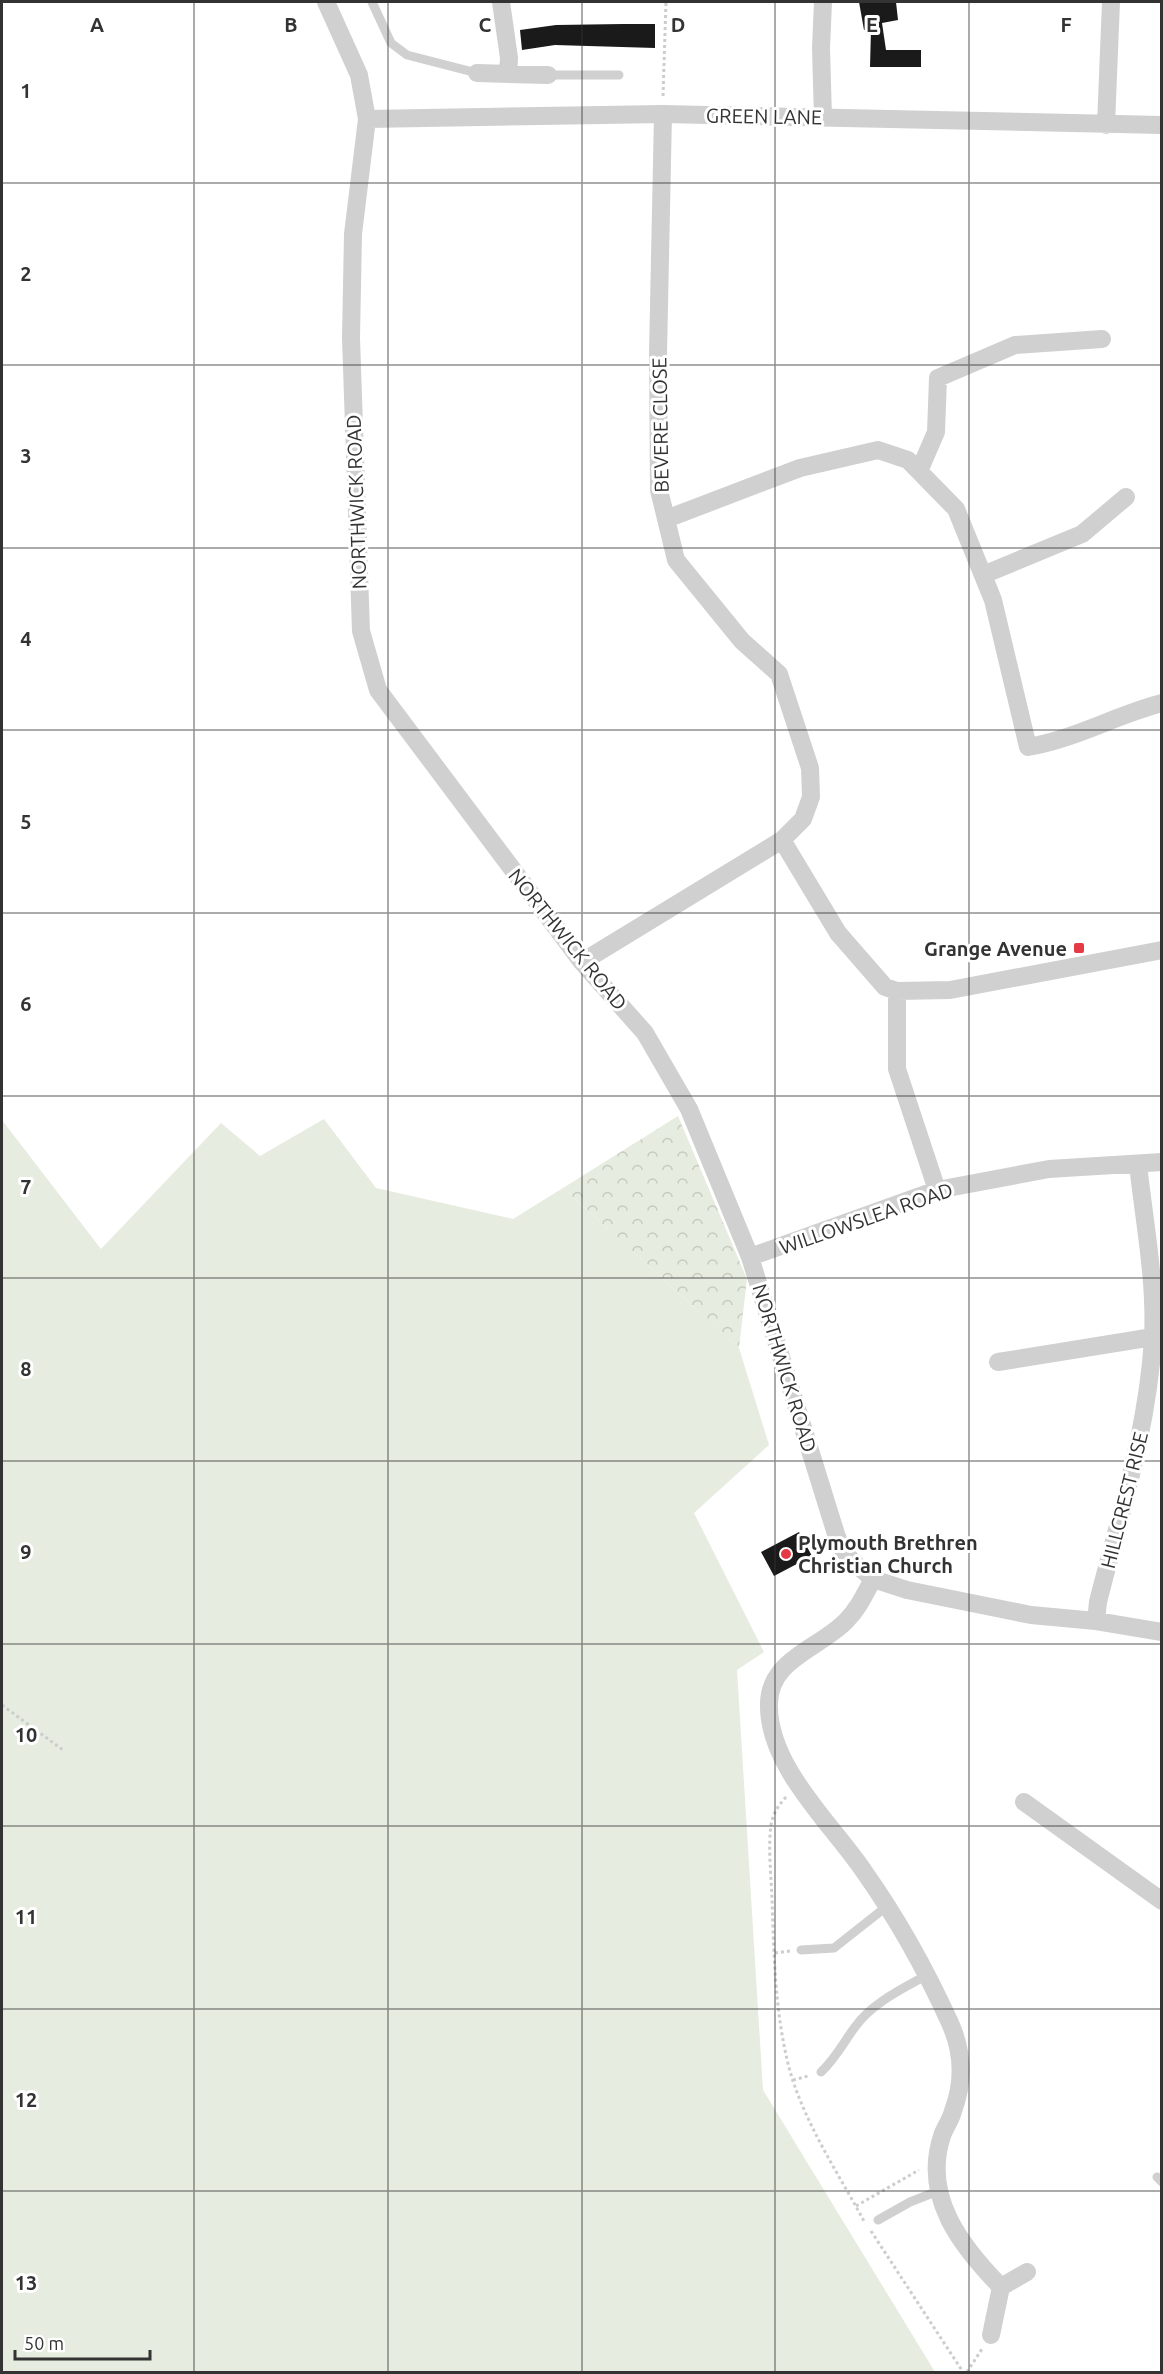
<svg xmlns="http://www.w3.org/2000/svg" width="1163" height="2374" font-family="Ubuntu,sans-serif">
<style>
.green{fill:#e6ecdf}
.forest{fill:url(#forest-crowns)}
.building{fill:#1a1a1a}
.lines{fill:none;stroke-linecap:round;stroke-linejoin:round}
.path{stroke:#cdcdcd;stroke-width:3;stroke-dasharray:3 3;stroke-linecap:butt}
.lane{stroke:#d0d0d0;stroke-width:9}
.street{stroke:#d0d0d0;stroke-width:18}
.grid{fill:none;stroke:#333;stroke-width:1.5;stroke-opacity:0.55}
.poi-dot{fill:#e63946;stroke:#fff;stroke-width:2}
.labels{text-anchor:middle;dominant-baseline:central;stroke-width:6;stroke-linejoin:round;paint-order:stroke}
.street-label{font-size:20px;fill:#333;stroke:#fff}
.poi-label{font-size:20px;font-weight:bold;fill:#333;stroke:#fff;text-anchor:end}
.grid-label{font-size:20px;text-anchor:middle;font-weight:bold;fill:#333;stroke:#fff;stroke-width:6;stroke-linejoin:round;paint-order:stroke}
</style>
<defs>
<pattern id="forest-crowns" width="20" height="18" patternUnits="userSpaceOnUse" patternTransform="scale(1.5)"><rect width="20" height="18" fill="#e6ecdf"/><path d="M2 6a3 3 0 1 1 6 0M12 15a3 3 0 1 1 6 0" fill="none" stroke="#c6cbc0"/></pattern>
</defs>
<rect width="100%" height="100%" fill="#fff"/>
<path class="green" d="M324,1119L376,1188L513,1219L563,1188L739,1348L769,1445L694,1513L764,1652L737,1670L763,2090L935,2372H2V1120L101,1249L221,1123L260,1156Z"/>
<path class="forest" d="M678,1116L747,1279L739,1348L563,1188Z"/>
<path class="building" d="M859,2H896L898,20L882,23L886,50H921V67H870L871,29L864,30Z
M623,24H655V48L555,45L522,50L520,30L556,25Z
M799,1532L812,1556L774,1576L761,1552Z"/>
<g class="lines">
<path class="path" d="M663,96L666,2
M2,1705L63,1750
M786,1797C778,1806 773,1813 771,1825C768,1848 771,1874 772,1898C774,1957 775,2021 792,2078C808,2128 839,2175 864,2221
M775,1953L790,1951
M793,2080L808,2076
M856,2206L919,2170
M871,2231L963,2372
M967,2372L982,2349"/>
<path class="lane" d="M372,2L391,43L407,55L477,73
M548,75H619
M801,1950L834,1948L886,1907
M821,2072C836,2058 843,2043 855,2027C872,2003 902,1989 927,1975
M1157,2177L1162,2182
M878,2220L910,2202L938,2191"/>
<path class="street" d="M326,2L359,75L367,119L353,234L351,338L361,631L378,690L582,962L645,1033L689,1109L750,1257L836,1534L841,1547L852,1561L873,1579L907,1590L1031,1615L1096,1621L1162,1632
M501,2L509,58L508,74
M823,2L821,48L823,118
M477,73L548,75
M367,119L663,114L1162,125
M1106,125L1111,2
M920,469L936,432L938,378L1015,345L1102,339
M666,519L800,468L878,450L908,460L956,509L993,600L1028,747C1075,739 1116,715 1162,703
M983,575L1082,534L1126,497
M782,840L838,933L885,987L897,991L950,990L1162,950
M582,962L782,840L803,819L811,797L810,768L779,674L742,641L676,560L659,490L658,354L663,114
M897,991V1069L937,1190
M750,1257L937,1190L1049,1169L1162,1162
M998,1362L1153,1337
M873,1579C865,1594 858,1609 846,1621C820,1648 770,1659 769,1703C767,1765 830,1822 863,1870C897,1918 926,1970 950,2023C963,2052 964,2082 953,2111C951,2120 945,2127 942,2136C922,2197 961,2246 1001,2287
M1096,1621L1098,1602C1120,1515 1148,1428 1153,1338C1156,1280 1144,1221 1138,1164
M1024,1802L1162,1901
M991,2335L1001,2287L1027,2272"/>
</g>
<path class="grid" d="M194,2V2372M388,2V2372M582,2V2372M775,2V2372M969,2V2372M2,183H1162M2,365H1162M2,548H1162M2,730H1162M2,913H1162M2,1096H1162M2,1278H1162M2,1461H1162M2,1644H1162M2,1826H1162M2,2009H1162M2,2191H1162"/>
<g class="poi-dot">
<rect x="1073" y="942" width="12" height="12" rx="3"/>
<circle cx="786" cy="1554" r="6"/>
</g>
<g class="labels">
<g class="street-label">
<text transform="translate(764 116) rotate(1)">GREEN LANE</text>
<text transform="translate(660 425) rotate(-91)">BEVERE CLOSE</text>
<text transform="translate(356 502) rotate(-92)">NORTHWICK ROAD</text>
<text transform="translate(568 939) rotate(51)">NORTHWICK ROAD</text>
<text transform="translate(866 1218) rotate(-19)">WILLOWSLEA ROAD</text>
<text transform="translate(785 1368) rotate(73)">NORTHWICK ROAD</text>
<text transform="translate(1124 1500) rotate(-76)">HILLCREST RISE</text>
</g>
<g class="poi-label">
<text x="1067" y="948">Grange Avenue</text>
<text x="798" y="1542" text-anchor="start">Plymouth Brethren<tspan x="798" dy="23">Christian Church</tspan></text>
</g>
</g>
<g class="grid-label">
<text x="97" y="32">A</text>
<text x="291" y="32">B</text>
<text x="485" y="32">C</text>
<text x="678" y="32">D</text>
<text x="872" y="32">E</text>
<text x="1066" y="32">F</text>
<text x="26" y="98">1</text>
<text x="26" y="281">2</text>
<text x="26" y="463">3</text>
<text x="26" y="646">4</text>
<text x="26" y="829">5</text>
<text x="26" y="1011">6</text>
<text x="26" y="1194">7</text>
<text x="26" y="1376">8</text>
<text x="26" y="1559">9</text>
<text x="26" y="1742">10</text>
<text x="26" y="1924">11</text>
<text x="26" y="2107">12</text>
<text x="26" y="2290">13</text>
</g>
<rect width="1163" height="2374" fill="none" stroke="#333333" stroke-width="6"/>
<path d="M15 2350v9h135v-9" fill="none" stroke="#333333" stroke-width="3"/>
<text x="24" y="2350" font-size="18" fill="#333333" stroke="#ffffff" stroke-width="4.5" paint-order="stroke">50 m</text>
</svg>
